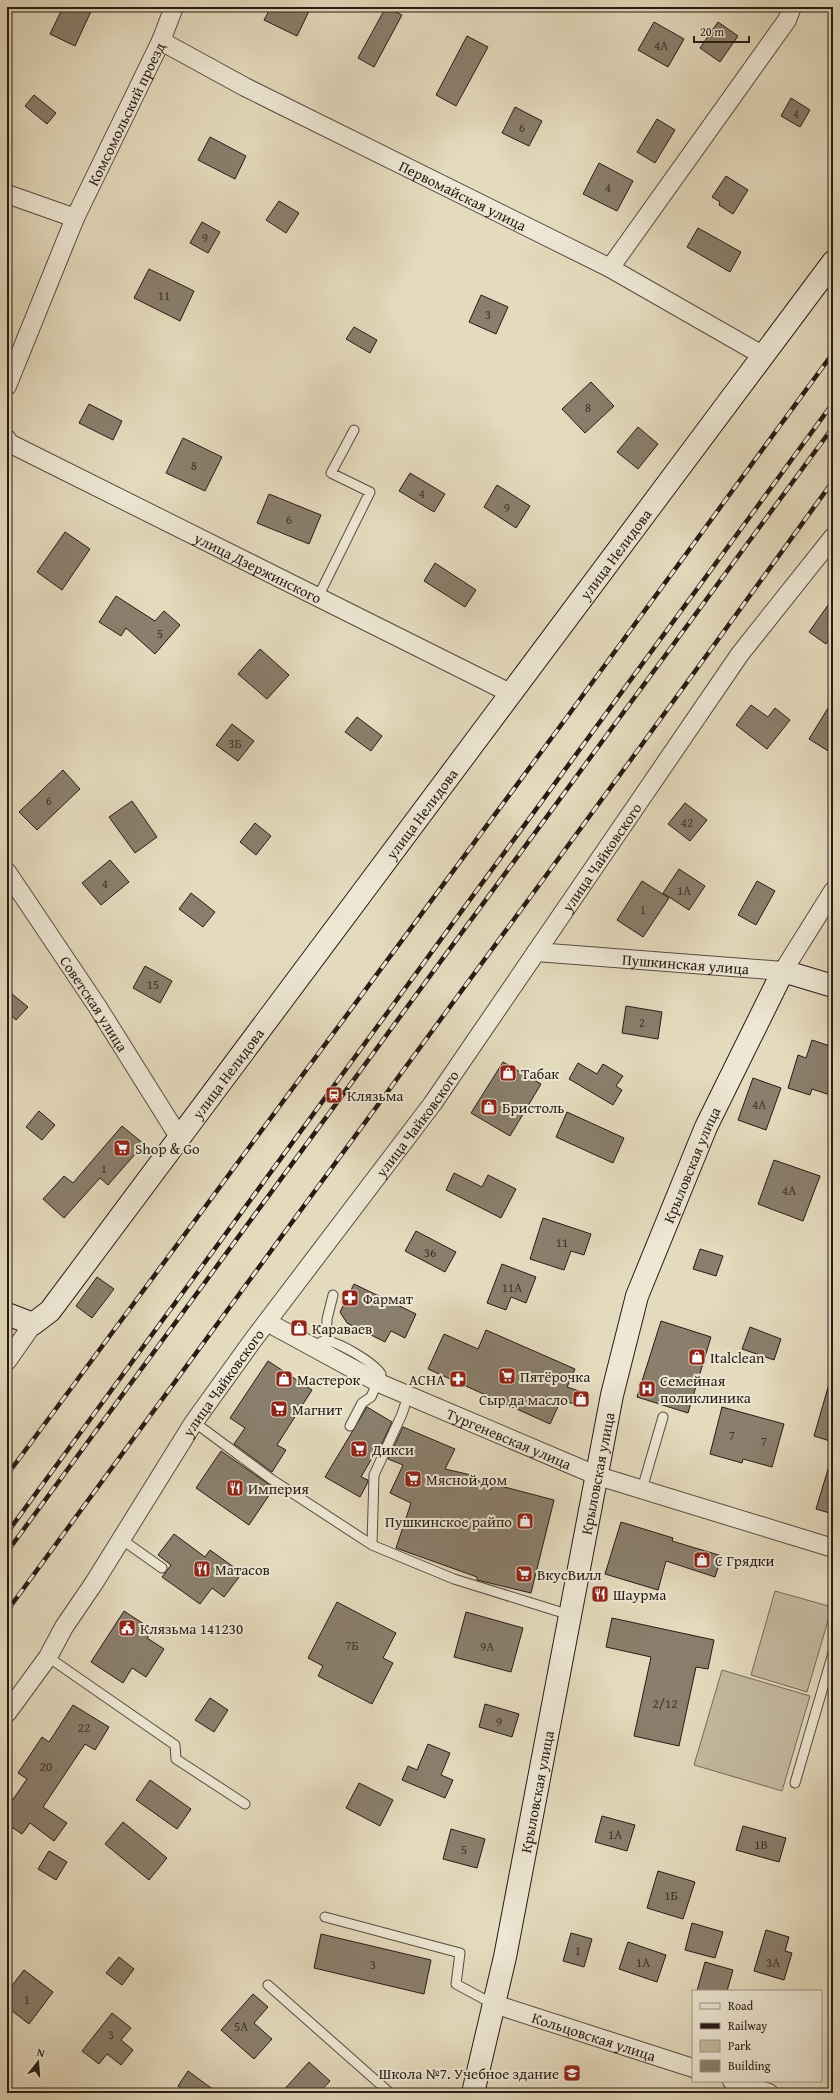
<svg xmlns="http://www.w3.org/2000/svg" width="840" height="2100" font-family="'Gentium Book Plus',serif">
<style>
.green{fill:#c4baa0;stroke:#766a5a}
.building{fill:#8a7e6c;stroke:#281b15}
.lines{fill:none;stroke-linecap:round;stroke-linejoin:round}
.lane-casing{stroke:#574b3f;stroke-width:11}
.street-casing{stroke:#574b3f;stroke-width:20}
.secondary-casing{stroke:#281b15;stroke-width:24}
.lane{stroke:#ede7d4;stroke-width:9}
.street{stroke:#ede7d4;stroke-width:18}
.secondary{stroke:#ede7d4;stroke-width:22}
.rail-casing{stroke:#281b15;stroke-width:4.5}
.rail{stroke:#ede7d4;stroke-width:3;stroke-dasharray:9;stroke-linecap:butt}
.labels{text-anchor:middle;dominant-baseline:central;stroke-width:4;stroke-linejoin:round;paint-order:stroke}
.number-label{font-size:13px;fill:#40342b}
.street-label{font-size:15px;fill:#281b15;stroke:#ede7d4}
.poi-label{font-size:15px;fill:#281b15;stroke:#ede7d4;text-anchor:start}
</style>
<rect width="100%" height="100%" fill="#e4dabd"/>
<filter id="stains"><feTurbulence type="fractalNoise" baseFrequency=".005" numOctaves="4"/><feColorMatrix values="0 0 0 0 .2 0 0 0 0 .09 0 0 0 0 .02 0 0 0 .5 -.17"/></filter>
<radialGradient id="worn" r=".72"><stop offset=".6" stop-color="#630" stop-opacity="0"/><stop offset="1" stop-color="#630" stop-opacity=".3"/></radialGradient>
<path class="green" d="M775,1591L832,1607L807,1692L751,1675Z
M722,1670L810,1696L782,1791L694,1765Z"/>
<path class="building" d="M63,7H93L75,46L50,34Z
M271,7H311L297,36L264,20Z
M386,7L402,15L374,67L358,58Z
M654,22L684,39L668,67L638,50Z
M718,22L738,36L720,62L700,48Z
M467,36L488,47L456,106L436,95Z
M34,95L56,113L47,124L25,106Z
M791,98L810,110L800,127L781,116Z
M515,107L542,121L529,146L502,133Z
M657,119L675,130L655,163L637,152Z
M210,137L246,156L235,179L198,160Z
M599,163L633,181L617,211L583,194Z
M726,176L748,190L733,214L719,205L720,202L712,197Z
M279,201L299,213L286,233L266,220Z
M202,222L220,232L208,253L190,243Z
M698,228L741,252L730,272L687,247Z
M149,269L194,291L180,321L134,298Z
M481,295L508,307L496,334L469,322Z
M354,327L377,340L370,353L346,339Z
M591,382L614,406L585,433L562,409Z
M89,404L122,421L113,440L79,423Z
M638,427L658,444L638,469L617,452Z
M183,438L222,457L205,491L166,473Z
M410,473L445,494L434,512L399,491Z
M497,485L530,506L516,528L484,507Z
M269,494L321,515L309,544L257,523Z
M65,532L90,549L62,590L37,572Z
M435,563L476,590L465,607L424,581Z
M116,596L155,621L164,611L180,625L155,654L126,628L121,636L99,622Z
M833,598V634L826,644L809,632Z
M260,649L289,675L267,699L238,674Z
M833,700V754L809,739Z
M751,705L768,717L775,708L790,720L767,749L736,725Z
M357,717L382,736L371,751L345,732Z
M232,724L254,741L238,761L216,745Z
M63,770L80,789L37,830L19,812Z
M132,801L157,837L135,853L109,817Z
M685,803L707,820L690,841L668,824Z
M255,823L271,836L256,855L240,842Z
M110,860L129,882L101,905L82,883Z
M679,869L705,886L689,910L663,893Z
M642,881L669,898L643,937L617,920Z
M757,881L775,891L756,925L738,915Z
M191,893L215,912L203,927L179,909Z
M145,966L172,981L160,1003L133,988Z
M7,990L28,1007L16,1020L7,1012Z
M626,1006L662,1012L658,1039L622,1033Z
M812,1040L833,1047V1096L812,1089L810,1095L788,1088L798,1055L806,1058Z
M503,1062L541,1084L510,1136L471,1113Z
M578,1063L597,1074L603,1064L623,1076L616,1086L622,1090L613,1105L569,1079Z
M753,1078L781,1088L766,1130L738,1120Z
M39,1111L55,1125L42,1140L26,1127Z
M567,1112L624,1138L613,1163L556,1137Z
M122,1126L144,1144L108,1185L100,1178L64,1218L43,1199L64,1176L73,1183Z
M774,1160L820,1176L803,1221L758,1204Z
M454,1173L482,1187L488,1175L516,1189L501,1218L446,1190Z
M543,1218L591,1234L584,1255L571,1251L564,1270L530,1259Z
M416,1231L456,1252L445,1272L405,1251Z
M700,1249L723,1256L716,1276L693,1269Z
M502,1264L536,1277L526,1303L511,1297L506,1310L487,1303Z
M97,1277L114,1289L92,1318L76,1306Z
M354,1284L416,1314L405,1338L391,1331L385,1342L347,1323L340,1312Z
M661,1321L711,1337L688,1413L637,1397Z
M750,1327L781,1339L774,1360L742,1349Z
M486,1330L575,1369L567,1387L588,1394L584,1407L561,1400L550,1424L428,1369L444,1334L478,1349Z
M268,1361L312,1390L277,1445L286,1450L272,1472L234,1444L245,1428L230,1418Z
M829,1384L833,1385V1442L814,1436Z
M367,1407L392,1422L377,1454L375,1453L361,1477L368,1480V1482L360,1497L325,1477Z
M722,1407L784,1424L772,1467L743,1459L742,1463L710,1454Z
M403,1427L455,1449L445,1469L471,1475L491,1490L493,1484L554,1500L531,1593L477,1580V1577L396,1548L411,1503L390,1493L403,1465L388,1459Z
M221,1451L274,1488L249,1525L196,1488Z
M829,1466L833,1467V1514L816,1509Z
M621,1522L673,1538L672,1541L722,1556L715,1577L666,1561L658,1590L605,1574Z
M174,1534L205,1557L210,1550L242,1573L224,1597L212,1588L200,1604L162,1577L171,1565L158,1555Z
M337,1602L396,1633L383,1658L393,1663L372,1704L318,1676L323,1666L308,1658Z
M124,1611L153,1630L147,1638L164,1649L146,1677L132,1668L123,1683L91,1662Z
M466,1612L523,1628L511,1672L454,1657Z
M612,1618L714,1640L708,1669L696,1667L679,1746L634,1736L651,1657L606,1647Z
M210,1698L228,1710L214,1732L195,1720Z
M485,1704L519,1714L512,1737L479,1727Z
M73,1705L109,1727L95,1750L85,1744L43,1807L67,1823L54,1841L30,1823L22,1834L7,1824V1808L27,1779L18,1773L42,1737L49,1742Z
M428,1744L450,1753L441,1775L453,1780L445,1798L402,1780L408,1766L417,1770Z
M150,1780L191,1809L177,1829L136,1800Z
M359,1783L393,1800L380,1826L346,1808Z
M602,1816L635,1825L627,1851L595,1842Z
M123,1822L167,1858L149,1880L105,1844Z
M743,1826L786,1838L779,1862L736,1850Z
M451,1829L485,1839L477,1868L443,1859Z
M49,1851L67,1862L56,1880L38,1869Z
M658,1871L695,1882L683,1919L647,1908Z
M692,1923L723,1932L715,1958L685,1950Z
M766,1930L789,1937L785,1951L792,1953L784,1980L754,1971Z
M571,1933L592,1939L584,1967L563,1961Z
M321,1934L431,1960L424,1994L314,1968Z
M628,1942L666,1955L657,1982L619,1969Z
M119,1957L134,1969L122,1985L106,1973Z
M705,1962L733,1970L727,1991H697Z
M24,1970L53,1992L29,2024L7,2007V1992Z
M253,1994L268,2007L254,2023L272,2039L254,2059L221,2030Z
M112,2013L131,2028L121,2040L133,2050L121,2065L107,2054L99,2064L82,2051Z
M309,2062L330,2081L319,2093H281Z
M188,2071L218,2093H188L178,2086Z"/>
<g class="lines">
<g class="lane-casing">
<path id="lane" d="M318,597L370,492L331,473L354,430
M326,1341L327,1319L333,1295
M314,1348C317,1344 319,1342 324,1341C337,1340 374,1363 381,1374L371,1397L362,1403L350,1426
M194,1422L271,1479L372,1545L454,1579L570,1615
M642,1489L663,1417
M121,1539L162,1568
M372,1545L374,1475L402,1414L408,1396
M48,1657L175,1745L176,1759L245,1804
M795,1783L833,1653
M325,1917L460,1953L456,1984L493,2004
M268,1985L390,2093"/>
</g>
<g class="street-casing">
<g id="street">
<path id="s1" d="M161,41L245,87L610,268L762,355"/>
<path d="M7,194L75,218L7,386"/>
<path id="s2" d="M75,218L161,41L174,7"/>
<path d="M610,268L787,20L792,7"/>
<path id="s3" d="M7,439L9,443L512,694"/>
<path id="s4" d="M7,872L97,1006L179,1137"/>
<path id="s5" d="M536,952L783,971L833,891"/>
<path id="s6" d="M267,1322L379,1383L598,1476L833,1548"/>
<path d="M7,1361L33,1324"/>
<path id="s7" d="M7,1713L48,1657L64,1627L94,1583L194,1422L253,1340L433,1103L740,654L833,537"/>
<path id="s8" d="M494,2004L693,2068"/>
<path d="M732,2081L769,2093"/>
</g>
</g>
<g class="secondary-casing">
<g id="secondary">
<path id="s9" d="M7,1314L33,1324L50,1311L833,262"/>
<path id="s10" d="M473,2093L505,1957L612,1395L637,1296L706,1127L783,971L833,986"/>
</g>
</g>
<use href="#lane" class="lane"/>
<use href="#street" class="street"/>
<use href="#secondary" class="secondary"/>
<g class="rail-casing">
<path id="rail" d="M7,1475L567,717L833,353
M7,1533L833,403
M7,1552L833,427
M7,1611L630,761L833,481"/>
</g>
<use href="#rail" class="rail"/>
</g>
<defs>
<g id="shop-square" transform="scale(0.9)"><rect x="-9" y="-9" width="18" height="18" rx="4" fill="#8f2418" stroke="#ede7d4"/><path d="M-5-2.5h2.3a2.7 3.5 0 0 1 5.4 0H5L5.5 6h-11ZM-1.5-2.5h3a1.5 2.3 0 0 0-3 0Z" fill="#fff"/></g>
<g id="station-square" transform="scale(0.9)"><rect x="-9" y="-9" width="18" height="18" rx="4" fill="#8f2418" stroke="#ede7d4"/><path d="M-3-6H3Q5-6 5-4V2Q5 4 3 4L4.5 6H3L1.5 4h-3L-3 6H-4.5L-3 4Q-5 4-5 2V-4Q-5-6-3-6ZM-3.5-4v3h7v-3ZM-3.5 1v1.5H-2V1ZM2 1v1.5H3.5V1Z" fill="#fff"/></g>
<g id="supermarket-square" transform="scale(0.9)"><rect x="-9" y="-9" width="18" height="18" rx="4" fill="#8f2418" stroke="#ede7d4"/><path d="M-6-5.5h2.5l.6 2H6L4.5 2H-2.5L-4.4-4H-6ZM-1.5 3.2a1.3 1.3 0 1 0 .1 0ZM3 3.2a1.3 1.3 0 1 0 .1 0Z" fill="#fff"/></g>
<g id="pharmacy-square" transform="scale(0.9)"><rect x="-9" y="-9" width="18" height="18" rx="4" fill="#8f2418" stroke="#ede7d4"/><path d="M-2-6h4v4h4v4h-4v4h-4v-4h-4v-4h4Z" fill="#fff"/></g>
<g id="hospital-square" transform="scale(0.9)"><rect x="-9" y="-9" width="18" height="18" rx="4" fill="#8f2418" stroke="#ede7d4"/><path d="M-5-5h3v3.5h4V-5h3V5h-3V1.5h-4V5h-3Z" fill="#fff"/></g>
<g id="restaurant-square" transform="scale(0.9)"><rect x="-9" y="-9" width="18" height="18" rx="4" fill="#8f2418" stroke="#ede7d4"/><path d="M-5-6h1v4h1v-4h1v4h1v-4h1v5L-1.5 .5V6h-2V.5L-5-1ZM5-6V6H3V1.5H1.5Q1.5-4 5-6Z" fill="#fff"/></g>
<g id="civic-square" transform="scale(0.9)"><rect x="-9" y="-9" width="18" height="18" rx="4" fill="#8f2418" stroke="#ede7d4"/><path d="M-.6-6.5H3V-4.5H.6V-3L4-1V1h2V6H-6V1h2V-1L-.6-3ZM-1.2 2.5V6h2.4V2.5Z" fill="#fff"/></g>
<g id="school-square" transform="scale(0.9)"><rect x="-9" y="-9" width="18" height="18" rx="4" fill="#8f2418" stroke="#ede7d4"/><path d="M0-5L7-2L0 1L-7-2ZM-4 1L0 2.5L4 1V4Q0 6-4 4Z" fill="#fff"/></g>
</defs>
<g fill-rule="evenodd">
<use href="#shop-square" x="508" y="1073"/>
<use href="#station-square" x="334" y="1095"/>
<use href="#shop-square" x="489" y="1107"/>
<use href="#supermarket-square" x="122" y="1148"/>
<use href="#pharmacy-square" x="350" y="1298"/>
<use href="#shop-square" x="299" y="1328"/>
<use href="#shop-square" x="697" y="1357"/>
<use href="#supermarket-square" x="507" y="1376"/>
<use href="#shop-square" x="284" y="1379"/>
<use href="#pharmacy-square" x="458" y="1379"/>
<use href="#hospital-square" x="647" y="1389"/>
<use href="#shop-square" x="581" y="1399"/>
<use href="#supermarket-square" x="279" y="1409"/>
<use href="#supermarket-square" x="359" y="1449"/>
<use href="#supermarket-square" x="413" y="1479"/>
<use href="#restaurant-square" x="235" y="1488"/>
<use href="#shop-square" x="525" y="1521"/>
<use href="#shop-square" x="702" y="1560"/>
<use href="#restaurant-square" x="202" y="1569"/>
<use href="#supermarket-square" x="524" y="1574"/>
<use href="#restaurant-square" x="600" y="1594"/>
<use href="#civic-square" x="127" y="1628"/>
<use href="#school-square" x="572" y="2073"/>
</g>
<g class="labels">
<g class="number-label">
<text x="661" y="45">4А</text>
<text x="796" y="113">4</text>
<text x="522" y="127">6</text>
<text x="608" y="187">4</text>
<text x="205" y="237">9</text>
<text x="164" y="295">11</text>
<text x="488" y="314">3</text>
<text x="588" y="407">8</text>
<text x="194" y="465">8</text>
<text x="422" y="493">4</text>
<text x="507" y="507">9</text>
<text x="289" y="519">6</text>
<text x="160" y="633">5</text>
<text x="235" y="743">3Б</text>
<text x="49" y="800">6</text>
<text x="687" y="822">42</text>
<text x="105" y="883">4</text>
<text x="684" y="890">1А</text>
<text x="643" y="909">1</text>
<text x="153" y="984">15</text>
<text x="642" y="1022">2</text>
<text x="759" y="1104">4А</text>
<text x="104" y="1168">1</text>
<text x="789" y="1190">4А</text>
<text x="562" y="1242">11</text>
<text x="430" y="1252">36</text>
<text x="512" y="1287">11А</text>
<text x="732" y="1435">7</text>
<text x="764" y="1441">7</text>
<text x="352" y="1645">7Б</text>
<text x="487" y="1646">9А</text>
<text x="665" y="1703">2/12</text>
<text x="499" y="1721">9</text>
<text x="84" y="1727">22</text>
<text x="46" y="1766">20</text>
<text x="615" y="1834">1А</text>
<text x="761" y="1844">1В</text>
<text x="464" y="1849">5</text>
<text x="671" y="1895">1Б</text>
<text x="578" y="1950">1</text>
<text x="643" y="1962">1А</text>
<text x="773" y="1962">3А</text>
<text x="373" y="1964">3</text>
<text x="27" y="1999">1</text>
<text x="241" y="2026">5А</text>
<text x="111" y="2034">3</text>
</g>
<g class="street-label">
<text stroke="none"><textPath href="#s2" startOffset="116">Комсомольский проезд</textPath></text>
<text stroke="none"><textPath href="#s1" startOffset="339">Первомайская улица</textPath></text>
<text stroke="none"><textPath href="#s9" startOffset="994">улица Нелидова</textPath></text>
<text stroke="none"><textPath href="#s3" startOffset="283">улица Дзержинского</textPath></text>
<text stroke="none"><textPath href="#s9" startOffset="670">улица Нелидова</textPath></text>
<text stroke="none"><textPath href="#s7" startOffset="1043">улица Чайковского</textPath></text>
<text stroke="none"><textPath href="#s5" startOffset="150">Пушкинская улица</textPath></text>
<text stroke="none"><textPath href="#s4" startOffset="158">Советская улица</textPath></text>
<text stroke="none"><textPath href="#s9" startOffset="346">улица Нелидова</textPath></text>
<text stroke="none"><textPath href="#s7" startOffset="719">улица Чайковского</textPath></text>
<text stroke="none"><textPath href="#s10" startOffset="956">Крыловская улица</textPath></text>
<text stroke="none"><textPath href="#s7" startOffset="395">улица Чайковского</textPath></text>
<text stroke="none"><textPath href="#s6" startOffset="269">Тургеневская улица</textPath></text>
<text stroke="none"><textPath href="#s10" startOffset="632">Крыловская улица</textPath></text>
<text stroke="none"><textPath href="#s10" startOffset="308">Крыловская улица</textPath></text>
<text stroke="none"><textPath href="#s8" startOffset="105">Кольцовская улица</textPath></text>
</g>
<g class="poi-label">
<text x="521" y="1073">Табак</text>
<text x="347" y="1095">Клязьма</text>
<text x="502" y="1107">Бристоль</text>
<text x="135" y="1148">Shop &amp; Go</text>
<text x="363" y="1298">Фармат</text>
<text x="312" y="1328">Караваев</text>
<text x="710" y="1357">Italclean</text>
<text x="520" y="1376">Пятёрочка</text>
<text x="297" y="1379">Мастерок</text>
<text x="445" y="1379" text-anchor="end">АСНА</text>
<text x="660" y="1380">Семейная<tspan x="660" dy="17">поликлиника</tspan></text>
<text x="568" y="1399" text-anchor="end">Сыр да масло</text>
<text x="292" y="1409">Магнит</text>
<text x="372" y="1449">Дикси</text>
<text x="426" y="1479">Мясной дом</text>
<text x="248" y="1488">Империя</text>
<text x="512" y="1521" text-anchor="end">Пушкинское райпо</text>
<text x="715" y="1560">С Грядки</text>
<text x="215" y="1569">Матасов</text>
<text x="537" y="1574">ВкусВилл</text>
<text x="613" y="1594">Шаурма</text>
<text x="140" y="1628">Клязьма 141230</text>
<text x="559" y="2073" text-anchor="end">Школа №7. Учебное здание</text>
</g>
</g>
<rect width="840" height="2100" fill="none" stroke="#e4dabd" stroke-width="24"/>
<rect x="8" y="8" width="824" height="2084" fill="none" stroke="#281b15" stroke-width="2"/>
<rect x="12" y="12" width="816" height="2076" fill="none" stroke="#281b15"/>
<rect x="692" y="1990" width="130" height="92" fill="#ede7d4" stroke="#9e9588"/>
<rect x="700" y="2003" width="20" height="6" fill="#ede7d4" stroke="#9e9588"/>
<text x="728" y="2010" font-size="12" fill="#281b15">Road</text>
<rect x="700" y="2023" width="20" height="6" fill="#281b15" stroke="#9e9588"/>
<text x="728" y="2030" font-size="12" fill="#281b15">Railway</text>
<rect x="700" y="2040" width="20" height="12" fill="#c4baa0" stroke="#9e9588"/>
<text x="728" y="2050" font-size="12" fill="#281b15">Park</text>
<rect x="700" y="2060" width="20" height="12" fill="#8a7e6c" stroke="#9e9588"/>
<text x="728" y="2070" font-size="12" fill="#281b15">Building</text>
<g transform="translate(38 2062) rotate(17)" stroke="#ede7d4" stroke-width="3" paint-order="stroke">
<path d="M0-3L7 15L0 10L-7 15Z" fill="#281b15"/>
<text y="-6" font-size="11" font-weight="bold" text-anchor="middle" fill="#281b15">N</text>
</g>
<path d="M694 36v6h55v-6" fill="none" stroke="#281b15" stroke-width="2"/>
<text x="700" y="36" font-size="12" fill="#281b15" stroke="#ede7d4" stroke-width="3" paint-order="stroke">20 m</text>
<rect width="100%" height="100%" filter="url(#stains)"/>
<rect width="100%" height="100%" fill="url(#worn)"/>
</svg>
